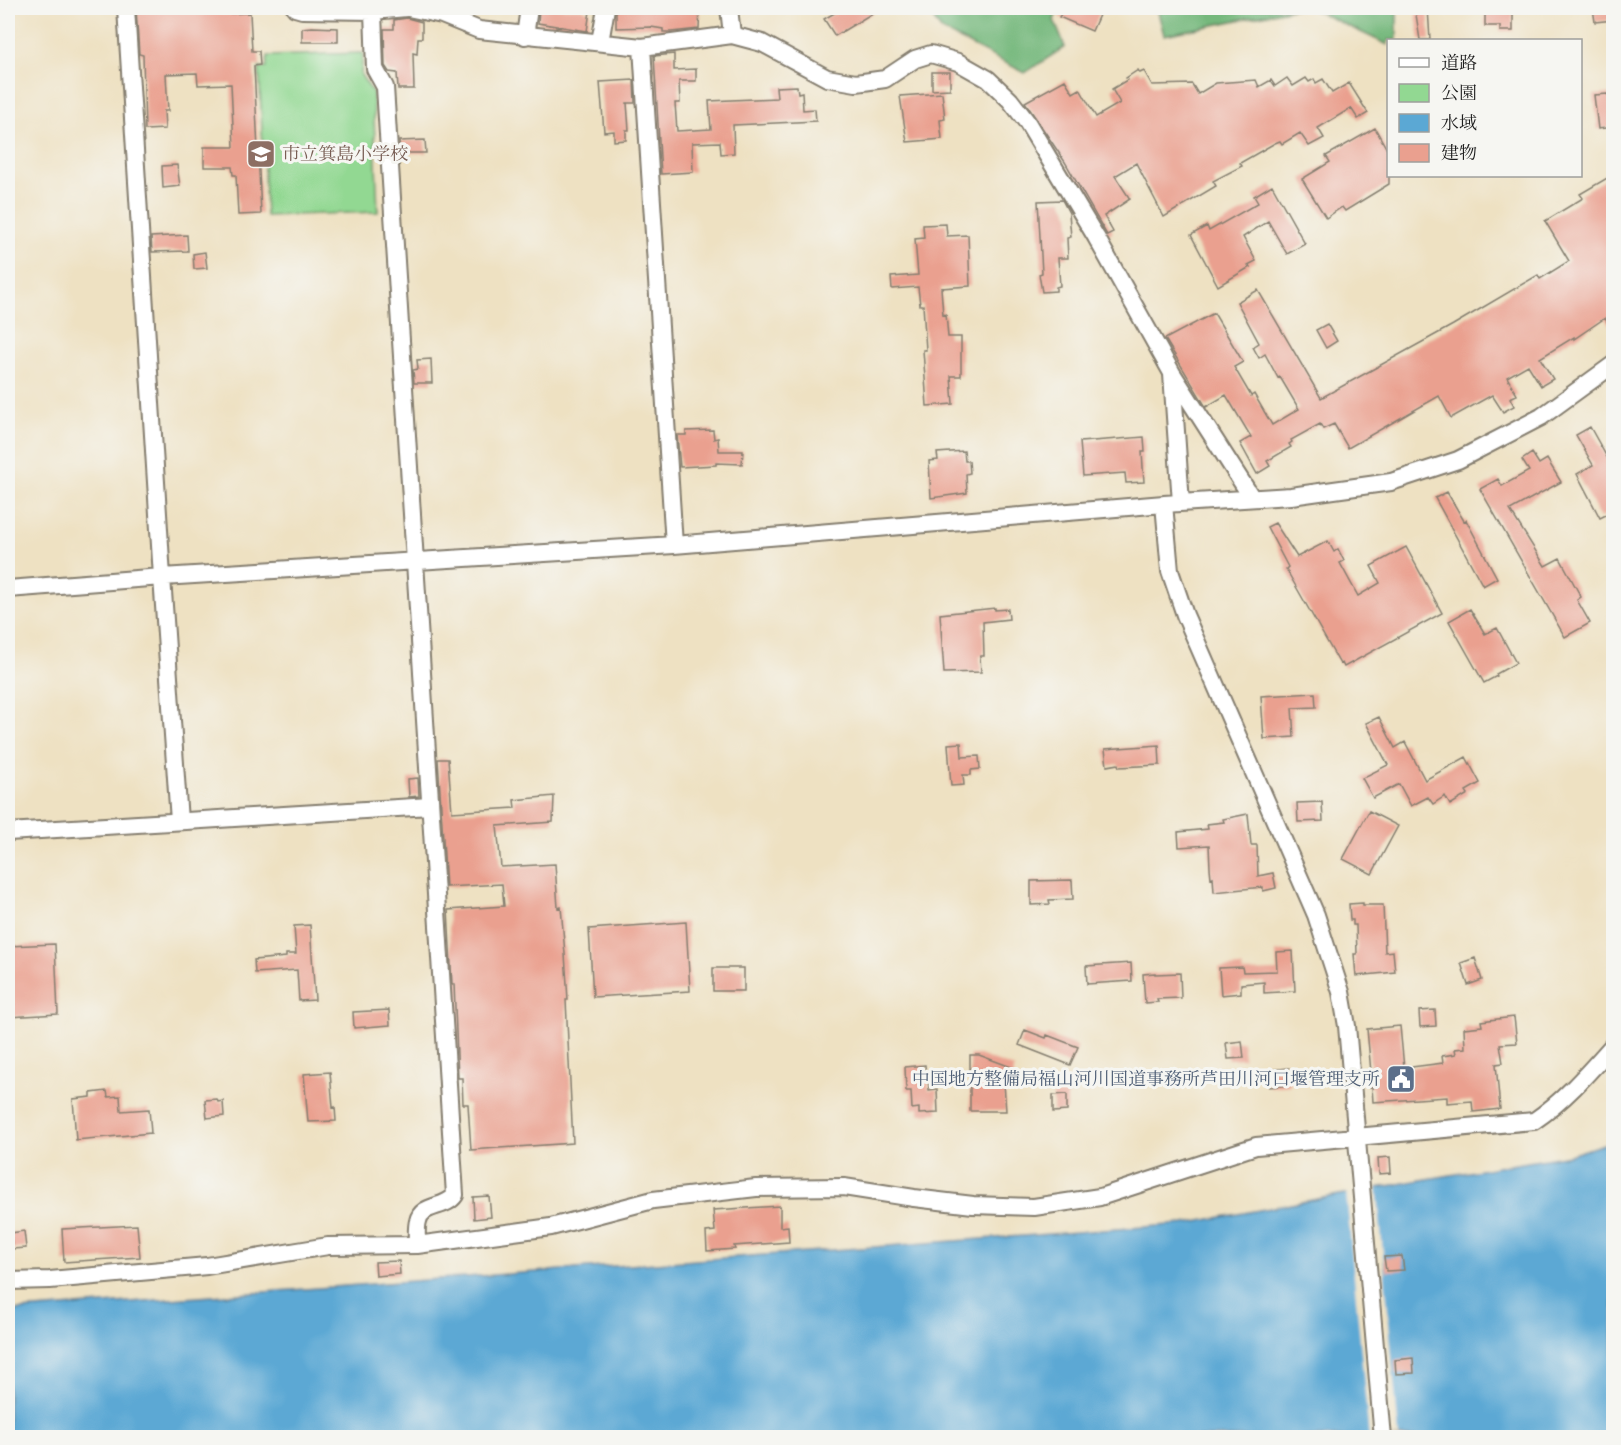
<svg xmlns="http://www.w3.org/2000/svg" width="1621" height="1445" font-family="'Libre Bodoni','Noto Serif JP',serif">
<style>
.green{fill:#92d892;stroke:#577a57;stroke-width:1.5}
.forest{fill:#75b87c;stroke:#486a4c;stroke-width:1.5}
.water{fill:#5ba8d4;stroke:#3c6278;stroke-width:1.5}
.pier{fill:#eee1c2}
.building{fill:#eaa08f}
.lines{fill:none;stroke-linecap:round;stroke-linejoin:round}
.minor-casing{stroke:#857e6f;stroke-width:20}
.minor{stroke:#fff;stroke-width:16}
.labels{text-anchor:middle;dominant-baseline:central;stroke-width:6;stroke-linejoin:round;paint-order:stroke}
.education-label{font-size:18px;fill:#785e54;stroke:#f6f6f2;text-anchor:start}
.service-label{font-size:18px;fill:#4e5e75;stroke:#f6f6f2;text-anchor:end}
</style>
<rect width="100%" height="100%" fill="#f6f6f2"/>
<filter id="ink" filterUnits="userSpaceOnUse"><feTurbulence type="fractalNoise" baseFrequency=".0167" numOctaves="2"/><feDisplacementMap in="SourceGraphic" scale="12" xChannelSelector="R" yChannelSelector="G"/><feConvolveMatrix kernelMatrix="1 2 1 2 8 2 1 2 1" color-interpolation-filters="sRGB"/></filter>
<filter id="wash" filterUnits="userSpaceOnUse"><feTurbulence type="fractalNoise" baseFrequency=".008" numOctaves="4" result="noise"/><feDisplacementMap in="SourceGraphic" scale="24" xChannelSelector="R" yChannelSelector="G"/><feGaussianBlur stdDeviation="1.35" result="paint"/><feColorMatrix in="noise" values="0 0 0 0 0 0 0 0 0 0 0 0 0 0 0 0 0 1.4 0 .05"/><feComposite in="paint" operator="in"/></filter>
<g filter="url(#wash)">
<rect width="100%" height="100%" fill="#eee1c2"/>
<path class="green" d="M363,53L361,75L373,93L378,212L266,216L259,68H266L268,56Z"/>
<path class="forest" d="M926,8H1059L1054,20L1065,47L1025,73L941,30Z
M1157,8H1297L1164,35Z
M1310,8H1397V40H1388V45Z"/>
<path class="water" d="M1613,1141V1437L8,1438V1311L1184,1224L1409,1182L1570,1155Z"/>
<path class="pier" d="M1377,1185L1399,1437H1369L1346,1191Z"/>
<g id="blocks">
<path class="building" d="M136,8H221L222,14L250,13L252,51H259L260,65L254,66L261,214L238,215L236,175H233L232,167H204V147H234L231,84L198,85L197,73L166,74L168,111H164L165,129L145,130L143,55L139,54Z
M539,8H584V10L590,11L587,31L538,23Z
M616,8H700L699,29L671,32H663V29L651,27L616,28Z
M843,8H881L835,36L824,19Z
M1065,8H1102L1092,31L1059,17Z
M1415,8H1428L1430,40H1420Z
M1485,8H1513V31H1500V26H1485Z
M1593,8H1614V20L1595,22Z
M407,18L422,22V38H418L417,54L413,53L414,89H398L397,73L389,72L385,66L384,29H394V20Z
M312,27L338,28V42H302V28Z
M674,54V70L696,69V81H679L680,103H675L677,131L711,129L709,101L777,98L776,87L797,86L798,93L802,92L803,110L815,109L816,121L733,125L734,153L721,154L720,142L692,143L693,172L661,174L654,56Z
M1138,70L1140,73L1144,71L1152,85L1192,84L1198,94L1216,83L1256,80L1259,87L1271,80L1275,86L1287,78L1293,86L1306,78L1309,82L1314,79L1316,83L1323,79L1332,93L1349,83L1368,113L1358,119L1351,108L1318,128L1324,138L1309,146L1300,133L1282,144L1280,141L1275,143L1240,163L1242,166L1213,181L1216,186L1164,217L1136,163L1115,176L1130,199L1104,216L1113,232L1107,235L1065,162L1025,102L1065,80L1073,93L1080,89L1096,117L1120,103L1112,89L1127,80L1126,78Z
M932,72H950V89L932,90Z
M634,80L635,103H627L629,130H626V140L614,141V131L604,132L600,82Z
M942,93L945,119L940,120L942,139L907,142L900,96Z
M1608,94V95L1614,94V127L1598,129L1594,95Z
M1375,128L1389,153V184L1345,211L1342,207L1326,218L1302,179L1330,162L1326,156Z
M425,140L426,153H400L399,141Z
M177,165L180,186L163,188L162,166Z
M1614,174V333L1605,318L1574,339V337L1540,358L1553,379L1541,386L1528,365L1507,377L1517,395L1510,398L1514,406L1503,412L1492,395L1451,418L1439,396L1348,448L1334,424L1323,429L1320,424L1291,440L1292,442L1289,444L1291,447L1267,461L1270,466L1257,474L1240,443L1251,437L1226,395L1206,407L1165,339L1214,313L1243,362L1234,367L1251,396L1254,394L1272,425L1299,409L1280,377L1278,378L1265,354L1259,358L1253,347L1259,343L1237,302L1258,290L1321,398L1453,325L1538,275L1540,279L1569,261L1545,221L1583,198L1580,194Z
M1272,185L1305,244L1287,254L1268,221L1243,237L1256,261L1248,265L1250,267L1218,286L1191,235L1207,226L1209,231L1258,203L1254,196Z
M1062,200L1069,213L1071,237L1067,238L1068,258H1058L1060,286L1056,287V291L1042,292L1039,274L1042,273L1038,201Z
M946,224L947,236L968,235L970,286L941,288L943,315L946,314L948,337H961V376H951L953,404L927,406L923,350H926L923,305H920L918,287L892,289L891,277L918,275L915,239L924,238L923,225Z
M187,235L188,251L152,252L151,237Z
M205,252L207,268L194,269L193,254Z
M1327,324L1337,341L1326,348L1316,330Z
M431,359L432,383H414L413,370L418,369L417,360Z
M1590,427L1614,470V511L1600,518L1577,474L1593,465L1576,435Z
M713,430L714,439L718,438L719,451H743L742,464L716,463V465L680,467L677,435H686V431Z
M1144,437L1145,452H1142L1144,482L1126,483L1125,473L1083,476L1080,442Z
M964,451L965,461H969L970,473L966,474L967,493L931,498L929,461L938,460L937,453Z
M1532,453L1539,464L1547,459L1561,482L1510,510L1545,566L1560,558L1581,597L1577,600L1590,623L1565,637L1480,489L1498,479L1502,486L1529,471L1522,460Z
M1447,492L1464,521L1466,520L1497,578L1483,586L1435,498Z
M1275,523L1297,557L1328,541L1334,552L1338,549L1344,561L1340,563L1358,596L1380,583L1371,566L1406,547L1442,613L1344,667L1342,663L1340,664L1286,569L1288,567L1267,527Z
M995,608V610L1008,609L1009,619L983,622L984,656H980L981,672L944,673L940,614Z
M1470,609L1485,634L1497,628L1516,663L1496,674L1497,676L1484,683L1449,621Z
M1315,693L1316,707L1292,708L1294,737L1264,739L1261,696Z
M1379,717L1395,748L1405,742L1425,780L1466,757L1480,783L1466,791L1468,794L1450,805L1445,796L1433,804L1428,797L1411,806L1399,784L1373,798L1362,778L1388,765L1366,723Z
M961,743L962,757L979,756L980,769L971,770V775H963L964,785L951,786L948,744Z
M1159,745L1160,765L1119,767L1118,764L1107,766L1105,749Z
M438,759H448L452,812L515,808L514,800L554,796L553,822L497,826L501,867L555,864L558,908L561,907L565,954L568,1000H566L573,1143L471,1150L468,1104H463L462,1078H458L454,984H452L448,910L504,906L502,884L446,887Z
M418,778L419,796L409,797L408,779Z
M1322,802L1323,821L1298,822L1297,803Z
M1369,811L1398,826L1372,874L1343,859Z
M1248,814L1251,845H1257L1258,876L1273,873L1276,888L1263,891V887L1214,892L1213,877L1211,878L1210,868L1209,845L1179,847L1178,832L1208,829L1207,824L1224,822L1223,819Z
M1072,880L1073,899L1049,900L1050,904L1031,905V881Z
M1363,903V905H1383L1385,952L1393,951L1395,972L1356,976L1354,954H1357L1356,925H1353V920H1350L1349,904Z
M686,922L690,991L593,997L589,929Z
M310,925L315,1000L299,1001L297,970L255,973L254,960L286,957V954H296L294,926Z
M55,944L58,1014L8,1017V946Z
M1293,951L1295,991L1264,993V982L1241,984V993L1221,995L1219,968L1242,967L1243,972L1277,971L1276,952Z
M1475,958L1482,980L1468,985L1461,963Z
M1131,963L1132,981L1087,984L1086,966Z
M713,968H744V991H713Z
M1155,973V974L1180,973L1181,998L1157,999L1158,1002L1145,1003L1143,974Z
M389,1010L390,1025L354,1028L353,1012Z
M1435,1010L1436,1026L1420,1027L1419,1011Z
M1514,1017L1517,1043L1500,1044L1503,1063L1496,1064L1500,1109L1473,1112L1472,1101L1447,1103V1097L1373,1102L1372,1087H1369L1368,1072H1371L1367,1029L1400,1026L1404,1068L1443,1063L1442,1056L1456,1054L1455,1049L1465,1048L1464,1028L1482,1026L1481,1021Z
M1025,1030L1046,1038L1047,1035L1078,1047L1070,1065L1019,1045Z
M1242,1041L1244,1058L1228,1059L1226,1043Z
M970,1055H979L1014,1068L1013,1083H1004L1006,1111H970Z
M925,1065L926,1077H928L929,1090L937,1089L938,1113L919,1114V1108L912,1109L911,1091H906L905,1067Z
M1289,1068L1290,1085L1269,1087L1268,1070Z
M330,1072L333,1108L335,1107L336,1121L308,1122L304,1074Z
M107,1091L108,1097L120,1096L121,1111L149,1109L151,1133L76,1140L73,1099L91,1097V1093Z
M1067,1094V1111L1053,1112V1095Z
M217,1099L218,1102L223,1101L224,1116L207,1118L205,1100Z
M1390,1157L1391,1173L1379,1174L1378,1158Z
M489,1196L491,1217L474,1219L473,1197Z
M780,1206V1227L788,1226L789,1242L734,1246L735,1249L707,1251L706,1232L715,1231L713,1210Z
M137,1225L140,1257L64,1262L62,1229Z
M24,1231L26,1248L12,1249L11,1233Z
M1402,1256L1404,1270L1386,1271L1384,1257Z
M399,1261L400,1274L376,1276L375,1262Z
M1413,1358L1414,1373L1396,1374L1395,1360Z"/>
</g>
</g>
<g filter="url(#ink)">
<use href="#blocks" fill-opacity="0" stroke="#857e6f" stroke-width="1.5"/>
<g class="lines">
<g class="minor-casing">
<path id="minor" d="M126,8L162,577L179,821
M295,8L302,10L373,11L406,8
M408,8L442,15L479,30L642,47L732,35L762,43L827,78L856,83L885,79L915,59L931,54L958,62L988,79L1010,100L1027,122L1096,237L1172,373L1252,498
M729,8L732,35
M373,11L375,69L385,87L455,1195C446,1209 422,1203 418,1221C416,1228 417,1238 417,1245
M525,36L529,8
M600,42L606,8
M642,47L674,545
M1172,374L1181,503
M1164,504L1170,571L1185,615L1316,915L1341,992L1347,1026L1383,1438
M8,589L162,577L674,545L1164,504L1291,496L1391,482L1458,460L1541,417L1614,364
M8,832L430,806
M8,1281L50,1280L207,1266L328,1246L417,1245L551,1227L653,1200L756,1188L844,1187L914,1198L973,1205L1034,1207L1100,1197L1256,1146L1534,1121C1565,1100 1589,1072 1614,1044"/>
</g>
<use href="#minor" class="minor"/>
</g>
</g>
<defs>
<g id="school-square" transform="scale(1.5)"><rect x="-9" y="-9" width="18" height="18" rx="4" fill="#8d6e63" stroke="#f6f6f2"/><path d="M0-5L7-2L0 1L-7-2ZM-4 1L0 2.5L4 1V4Q0 6-4 4Z" fill="#fff"/></g>
<g id="civic-square" transform="scale(1.5)"><rect x="-9" y="-9" width="18" height="18" rx="4" fill="#5c6f8a" stroke="#f6f6f2"/><path d="M-.6-6.5H3V-4.5H.6V-3L4-1V1h2V6H-6V1h2V-1L-.6-3ZM-1.2 2.5V6h2.4V2.5Z" fill="#fff"/></g>
</defs>
<g fill-rule="evenodd">
<use href="#school-square" x="261" y="154"/>
<use href="#civic-square" x="1401" y="1079"/>
</g>
<g class="labels">
<g class="education-label">
<text x="282" y="154">市立箕島小学校</text>
</g>
<g class="service-label">
<text x="1380" y="1079">中国地方整備局福山河川国道事務所芦田川河口堰管理支所</text>
</g>
</g>
<rect width="1621" height="1445" fill="none" stroke="#f6f6f2" stroke-width="30"/>
<rect x="1387" y="39" width="195" height="138" fill="#f6f6f2" stroke="#9f9f9c" stroke-width="1.5"/>
<rect x="1399" y="58" width="30" height="9" fill="#ffffff" stroke="#9f9f9c" stroke-width="1.5"/>
<text x="1441" y="69" font-size="18" fill="#1c1c1c">道路</text>
<rect x="1399" y="84" width="30" height="18" fill="#92d892" stroke="#9f9f9c" stroke-width="1.5"/>
<text x="1441" y="99" font-size="18" fill="#1c1c1c">公園</text>
<rect x="1399" y="114" width="30" height="18" fill="#5ba8d4" stroke="#9f9f9c" stroke-width="1.5"/>
<text x="1441" y="129" font-size="18" fill="#1c1c1c">水域</text>
<rect x="1399" y="144" width="30" height="18" fill="#eaa08f" stroke="#9f9f9c" stroke-width="1.5"/>
<text x="1441" y="159" font-size="18" fill="#1c1c1c">建物</text>
</svg>
